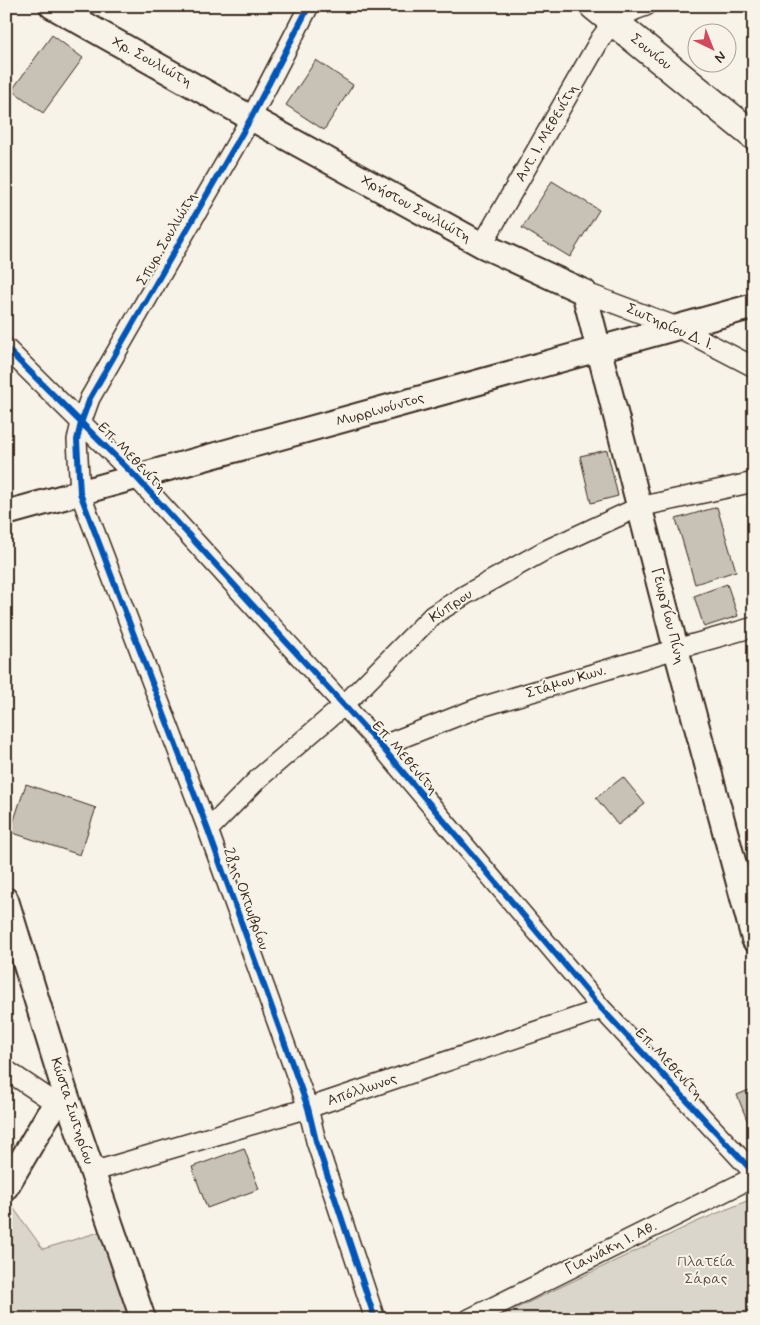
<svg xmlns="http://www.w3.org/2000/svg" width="760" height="1325" font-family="Mynerve,sans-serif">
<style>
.green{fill:#dbd6cb;stroke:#8b8074}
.building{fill:#c8c1b6;stroke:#3b2a1e}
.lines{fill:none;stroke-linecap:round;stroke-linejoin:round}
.minor-casing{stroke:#3b2a1e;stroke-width:22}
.tertiary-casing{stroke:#3b2a1e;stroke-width:28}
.secondary-casing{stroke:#3b2a1e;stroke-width:31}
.minor{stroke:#f7f3e8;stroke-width:19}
.tertiary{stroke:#f7f3e8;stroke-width:24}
.secondary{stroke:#f7f3e8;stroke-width:28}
.cycleway-casing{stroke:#f7f3e8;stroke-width:9}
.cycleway{stroke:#0057b8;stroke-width:6}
.labels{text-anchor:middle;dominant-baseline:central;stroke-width:4;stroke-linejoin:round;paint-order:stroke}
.street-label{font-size:15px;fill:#3b2a1e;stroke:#f7f3e8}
.park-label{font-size:15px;fill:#5b4c41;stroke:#f7f3e8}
</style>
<rect width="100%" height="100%" fill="#f7f3e8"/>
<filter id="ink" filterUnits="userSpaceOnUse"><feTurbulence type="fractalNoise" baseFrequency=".02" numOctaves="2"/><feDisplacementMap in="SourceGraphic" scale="10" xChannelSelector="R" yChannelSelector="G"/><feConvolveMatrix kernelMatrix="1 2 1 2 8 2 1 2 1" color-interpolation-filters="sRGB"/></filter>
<g filter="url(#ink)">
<path class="green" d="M754,1198V1319H494L694,1223Z
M12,1206L43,1249L106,1230L137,1319H6V1216Z"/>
<path class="building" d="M52,35L83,58L43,113L12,90Z
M316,60L353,85L324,130L286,105Z
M552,181L599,210L570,257L522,228Z
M607,450L618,496L591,503L580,456Z
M717,507L736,571L695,584L676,519Z
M727,584L738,616L704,627L694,596Z
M623,777L645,804L618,825L596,798Z
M26,784L96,808L80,855L10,832Z
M754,1088V1123L749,1125L737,1095Z
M244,1148L259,1189L207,1208L192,1167Z"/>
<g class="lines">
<g class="minor-casing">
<path id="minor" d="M309,6L251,118L90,398L81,423L77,440L80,493L208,830L308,1108L316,1141L375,1319
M482,245L601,38L613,22L635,10L646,6
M584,292L677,327L754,367
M6,348L136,477L381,746L602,1009L754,1173
M381,746L478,708L676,649L754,627
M208,830L259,778L343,706L433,615L465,595L544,551L639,507L754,482
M6,1070L57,1104
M92,1172L308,1108L602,1009
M469,1319L754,1177"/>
</g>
<g class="tertiary-casing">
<path id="tertiary" d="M52,6L251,118L482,245L584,292L676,649L754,939
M6,513L754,306
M6,900L65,1092L143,1319
M6,1187L47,1117L65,1092"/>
</g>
<g class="secondary-casing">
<path id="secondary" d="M594,6L754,136"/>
</g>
<use href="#minor" class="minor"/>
<use href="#tertiary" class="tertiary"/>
<use href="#secondary" class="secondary"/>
<g class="cycleway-casing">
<path id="cycleway" d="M309,6L251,118L90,398L81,423L77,440L80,493L208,830L308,1108L316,1141L375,1319
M6,348L136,477L381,746L602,1009L754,1173"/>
</g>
<use href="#cycleway" class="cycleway"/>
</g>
</g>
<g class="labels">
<g class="street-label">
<text transform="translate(651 52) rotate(39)">Σουνίου</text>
<text transform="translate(152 62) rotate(29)">Χρ. Σουλιώτη</text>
<text transform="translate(547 133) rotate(-60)">Αντ. Ι. Μεθενίτη</text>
<text transform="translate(416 209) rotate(29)">Χρήστου Σουλιώτη</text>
<text transform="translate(167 239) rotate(-60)">Σπυρ. Σουλιώτη</text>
<text transform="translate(670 327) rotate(24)">Σωτηρίου Δ. Ι.</text>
<text transform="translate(380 410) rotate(-16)">Μυρρινούντος</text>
<text transform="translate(132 458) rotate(46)">Επ. Μεθενίτη</text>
<text transform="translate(451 606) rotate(-34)">Κύπρου</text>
<text transform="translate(668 616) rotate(76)">Γεωργίου Πίνη</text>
<text transform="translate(566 682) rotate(-17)">Στάμου Κων.</text>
<text transform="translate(405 758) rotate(49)">Επ. Μεθενίτη</text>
<text transform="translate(246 899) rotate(70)">28ης Οκτωβρίου</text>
<text transform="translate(669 1064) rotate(47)">Επ. Μεθενίτη</text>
<text transform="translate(362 1090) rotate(-19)">Απόλλωνος</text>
<text transform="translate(72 1111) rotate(72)">Κώστα Σωτηρίου</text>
<text transform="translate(611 1248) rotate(-27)">Γιαννάκη Ι. Αθ.</text>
</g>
<g class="park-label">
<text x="706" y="1262">Πλατεία<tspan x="706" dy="17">Σάρας</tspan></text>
</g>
</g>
<rect width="760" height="1325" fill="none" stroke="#f7f3e8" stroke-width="25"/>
<rect x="12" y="12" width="735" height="1300" fill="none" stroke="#3b2a1e" stroke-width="2" filter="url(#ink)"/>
<g transform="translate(712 48) rotate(137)"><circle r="24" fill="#f7f3e8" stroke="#aca397"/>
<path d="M0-4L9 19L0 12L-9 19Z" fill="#d1495b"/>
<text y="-8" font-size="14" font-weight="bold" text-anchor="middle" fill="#3b2a1e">N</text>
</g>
</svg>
